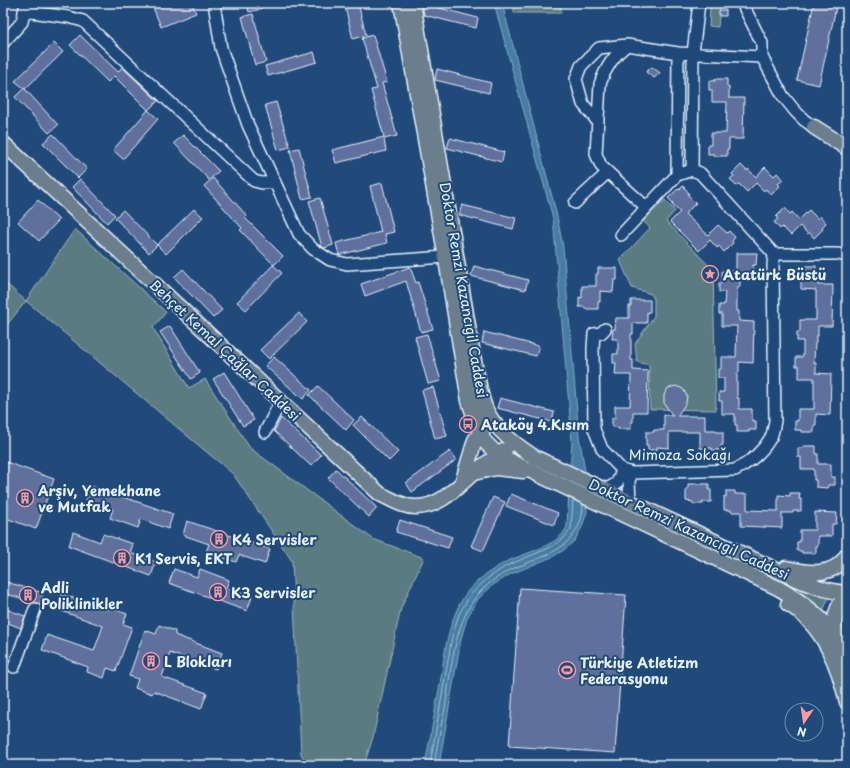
<svg xmlns="http://www.w3.org/2000/svg" width="850" height="768" font-family="'Playpen Sans',sans-serif">
<style>
.green{fill:#5a7c80;stroke:#a1b6bc}
.water{fill:#467ba3;stroke:#87aac5}
.lines{fill:none;stroke-linecap:round;stroke-linejoin:round}
.shore{stroke:#a7c2d6;stroke-width:1}
.building{fill:#5f6f9d;stroke:#e8f1f8}
.minor-casing{stroke:#e8f1f8;stroke-width:14}
.major-casing{stroke:#e8f1f8;stroke-width:17}
.minor{stroke:#1f4a7a;stroke-width:11}
.major{stroke:#6b7e8b;stroke-width:14}
.labels{text-anchor:middle;dominant-baseline:central;stroke-width:4;stroke-linejoin:round;paint-order:stroke}
.poi-label{font-size:14px;font-weight:bold;fill:#e8f1f8;stroke:#1f4a7a;text-anchor:start}
.street-label{font-size:14px;fill:#e8f1f8;stroke:#1f4a7a}
</style>
<rect width="100%" height="100%" fill="#1f4a7a"/>
<filter id="ink" filterUnits="userSpaceOnUse"><feTurbulence type="fractalNoise" baseFrequency=".025" numOctaves="2"/><feDisplacementMap in="SourceGraphic" scale="8" xChannelSelector="R" yChannelSelector="G"/><feConvolveMatrix kernelMatrix="1 2 1 2 8 2 1 2 1" color-interpolation-filters="sRGB"/></filter>
<g filter="url(#ink)">
<path class="green" d="M514,3H561V13H514Z
M710,7H720L718,27L709,26Z
M665,200L675,211L666,221L713,270L716,410L650,409L649,365L637,362L635,344L654,316V299L651,294L632,288L620,260L650,228L643,221Z
M75,229L166,312L153,328L189,388L205,379L250,448L373,539L424,558L401,608L373,737L364,765H308L301,754L292,561L233,474L26,301L6,326H3V281L26,301Z
M727,551L829,597L823,611L725,556Z"/>
<path class="water" d="M494,3H502L557,216L563,247L579,436L585,471L587,512L582,527L575,540L564,550L552,557L511,574L493,585L478,599L467,618L461,639L439,765H425C430,738 435,711 440,684C445,652 448,617 468,591C477,580 491,570 504,563C520,554 564,545 567,525L572,441L553,218Z"/>
<g class="lines">
<path class="shore" d="M430,765L452,637L459,614L471,594L488,578L506,566L549,548L563,539L571,529L573,500
M435,765C436,746 441,727 445,708C451,673 453,628 475,598C483,587 498,576 510,570C536,558 569,553 580,522C582,516 583,511 583,504"/>
</g>
<path class="building" d="M155,3H192L196,13L161,27L152,5Z
M247,3H259L261,9L249,12Z
M344,3H358L366,35L353,39Z
M814,3H837L819,85L797,80Z
M424,4L478,18L476,28L424,15L423,9Z
M719,10H726V16H719Z
M253,14L266,62L255,65L242,17Z
M80,35L118,72L122,67L158,101L148,110L114,76L108,82L70,45Z
M373,35L387,82L382,83L397,136L384,139L386,151L336,163L332,150L384,137L371,90L377,89L362,38Z
M54,43L63,52L25,89L15,81Z
M314,52L317,62L268,76L265,66Z
M652,67L660,73L654,78L646,72Z
M437,69L491,83L489,93L435,80Z
M715,79H727V87H729V98H744L743,139H729V149H727V156H714V154H708V145H711V133H726L727,102H712V90H709V81H715Z
M24,88L58,125L49,133L15,97Z
M276,102L290,147L278,150L265,105Z
M148,110L158,119L123,159L113,150Z
M53,134L87,169L78,178L43,143Z
M183,135L219,171L209,180L174,143Z
M450,138L504,152L502,162L447,148Z
M299,148L312,197L302,199L290,150Z
M741,165L747,171L748,169L756,177L765,167L774,176L777,173L783,180L778,184L780,186L771,195L766,189L764,191L756,183L747,192L739,184L736,186L730,179L734,176L732,174Z
M213,178L247,216L245,218L283,256L274,265L240,230L242,228L204,186Z
M80,179L115,215L107,223L72,187Z
M382,183L394,232L385,234L387,243L339,255L336,243L381,232L370,186Z
M683,186L689,193L688,195L696,203L685,214L708,235L718,225L727,233L729,231L735,237L732,241L733,243L724,252L719,246L717,248L710,240L699,251L670,222L680,212L672,205L673,203L668,198L678,189L679,190Z
M320,198L333,245L324,248L322,247L309,201Z
M38,200L59,220L39,241L18,222Z
M462,205L516,218L513,229L459,215Z
M785,208L790,214L792,212L799,220L809,210L818,219L820,216L826,223L822,227L823,229L814,238L809,232L808,234L800,226L791,235L782,227L780,229L774,222L778,219L776,217Z
M194,209L203,217L166,254L157,245Z
M123,210L157,245L149,253L115,218Z
M736,253H757L756,265H753V277L740,276V287H738L737,294V311H739V321L754,322L753,363L739,362V373H737V398H739V409H752V421H756V430H749V432H737V425H735V414H722V401H719V392H724V378H718V369H721V357H736L737,326H722V314H719V305H724L725,292H719V283H722V271H736Z
M273,265L282,273L246,310L237,302Z
M474,266L528,280L525,290L471,276Z
M804,266H816V274H818V285H833L832,326H818V336H816V343H815L814,363H816V373L831,374L830,415L816,414V425H814V432H801V430H795V421H798V409H814V378H799V366H796V357H802L803,355V341H797V332H800V320H816V290L801,289V277H798V268H804Z
M410,267L416,283L418,282L433,329L421,332L406,281L365,296L361,284Z
M598,268H617V280H614L613,292L600,291V302H598V309H585V307H579V297L582,298V286H596V274H598Z
M183,269L222,310L213,318L174,277Z
M631,300H650V312H647V323H633V334H631V360H633V370L648,371L647,412H633V422H631V429H618V427H612V418H615V406H630L631,375H615L616,363H613V354H618V339H612L613,329H615L616,318H629V306H631Z
M299,313L307,322L269,359L260,350Z
M170,326L200,373L191,379L160,332Z
M484,332L539,346L536,356L482,343Z
M427,334L441,381L428,384L415,337Z
M274,357L311,390L303,399L265,366Z
M224,372L254,420L243,426L213,379Z
M318,386L354,420L346,430L309,395Z
M676,386L683,389L687,396L686,403L677,416H705V430H716V432H723V445H721V450H712V448H700V432H669V448L657,447V450H648V445H646V432H654V430H664V415L673,416L664,403V395L668,388Z
M433,387L447,436L435,439L422,390Z
M500,398L554,412L552,422L497,408Z
M362,417L398,452L389,461L353,425Z
M281,418L321,455L311,466L274,431Z
M803,446H816V454H818V464H831V477H835V485H828V488L816,487V480H814V469H801V457H798V448H803Z
M450,451L456,460L412,492L406,483Z
M3,461L54,479L36,529L3,517Z
M336,469L377,508L369,517L328,478Z
M688,484H709V490H711V502H703V504H693V502L686,501V489H688Z
M91,486L173,514L168,529L141,519L138,528L110,518L113,509L86,500Z
M726,491H735V494H747V510L778,511V495L790,496V493H800L799,499H801V511H793V513H782V528L741,526V512H731V510H724V496L726,497Z
M511,494L558,513L554,525L506,506Z
M493,497L505,502L483,551L471,546Z
M815,512L837,513L836,524H832V536H818V546H816V553H802V551H797V542H800V530H815Z
M400,520L452,537L448,548L396,532Z
M187,521L270,549L265,564L239,555L236,562L206,552L209,544L183,535Z
M73,532L100,542L103,534L133,544L130,553L156,562L151,576L69,546Z
M174,569L197,577L200,569L229,580L226,588L252,597L247,611L169,583Z
M3,581L43,593L40,604L3,593Z
M520,588L626,595L615,753L509,746Z
M62,594L108,610L109,607L127,614L123,624L132,627L116,671L107,668L104,678L87,672L88,667L42,650L47,635L94,651L103,626L56,609Z
M3,608L25,616L21,628L3,621Z
M159,625L175,631V635L222,653L216,669L170,653L162,677L207,693L201,709L154,691L152,694L135,688L138,679L129,676L145,630L156,634Z"/>
<g class="lines">
<g class="minor-casing">
<path id="minor" d="M214,3L221,48L248,125L299,234L313,249L330,260L347,264L445,257
M742,3L762,43V57L783,96L795,111L804,120L814,127
M24,11L68,17L83,21L254,181L262,183L275,182
M3,43L22,22L26,3
M598,122L583,104L576,79L581,66L599,48L627,45
M692,170L693,53L699,3
M677,175L678,53
M575,203L608,172
M646,207L601,166L596,154L600,84C605,69 614,55 627,45L678,53L762,57
M621,235L677,175L692,170L700,173L774,254
M774,254H838L847,256
M605,329L601,333L594,334L593,348L594,429L602,449L622,470L632,473L735,470C749,463 763,451 771,437C773,433 774,426 775,421L773,266L774,254
M265,432L281,401
M605,490L617,483L622,470
M630,502L629,481L632,473
M14,667L35,609"/>
</g>
<g class="major-casing">
<path id="major" d="M401,3L444,247L469,401L480,433L484,441L494,451L514,463L778,588C801,601 822,616 838,639C842,645 844,653 847,659
M413,3L475,366C479,381 480,400 488,414C498,432 517,446 534,457L798,580C815,586 830,592 847,593
M814,127L847,148
M3,143L380,494C391,499 404,508 417,507C443,506 458,485 478,469C487,463 496,457 505,450
M478,472L496,468L523,471
M462,483L475,440L484,429
M786,568C807,573 834,578 847,555
M788,604C823,625 838,664 847,702
M838,637C831,621 836,607 847,594"/>
</g>
<use href="#minor" class="minor"/>
<use href="#major" class="major"/>
</g>
</g>
<defs>
<g id="sight-ring" transform="scale(0.9)"><circle r="9.5" fill="#1f4a7a" stroke="#ff9aa2" stroke-width="1.5"/><path d="M0-6L1.8-2.2L6-1.7L2.9 1.2L3.7 5.4L0 3.3L-3.7 5.4L-2.9 1.2L-6-1.7L-1.8-2.2Z" fill="#ff9aa2"/></g>
<g id="bus-ring" transform="scale(0.9)"><circle r="9.5" fill="#1f4a7a" stroke="#ff9aa2" stroke-width="1.5"/><path d="M-5-6H5V4H4V6H2V4H-2V6H-4V4H-5ZM-3.5-4V0h7V-4ZM-3.5 1.2v1.5H-2V1.2ZM2 1.2v1.5H3.5V1.2Z" fill="#ff9aa2"/></g>
<g id="building-ring" transform="scale(0.9)"><circle r="9.5" fill="#1f4a7a" stroke="#ff9aa2" stroke-width="1.5"/><path d="M-4-6H4V6H1V3H-1V6H-4ZM-2.5-4.3h1.7v1.8h-1.7ZM.8-4.3h1.7v1.8H.8ZM-2.5-1h1.7V.8h-1.7ZM.8-1h1.7V.8H.8Z" fill="#ff9aa2"/></g>
<g id="stadium-ring" transform="scale(0.9)"><circle r="9.5" fill="#1f4a7a" stroke="#ff9aa2" stroke-width="1.5"/><path d="M0-5a6.5 5 0 1 0 0 10a6.5 5 0 1 0 0-10ZM-3.5-1.8h7v3.6h-7Z" fill="#ff9aa2"/></g>
</defs>
<g fill-rule="evenodd">
<use href="#sight-ring" x="710" y="274"/>
<use href="#bus-ring" x="468" y="424"/>
<use href="#building-ring" x="25" y="498"/>
<use href="#building-ring" x="219" y="539"/>
<use href="#building-ring" x="122" y="558"/>
<use href="#building-ring" x="218" y="592"/>
<use href="#building-ring" x="28" y="595"/>
<use href="#building-ring" x="151" y="661"/>
<use href="#stadium-ring" x="567" y="670"/>
</g>
<g class="labels">
<g class="poi-label">
<text x="723" y="274">Atatürk Büstü</text>
<text x="481" y="424">Ataköy 4.Kısım</text>
<text x="38" y="490">Arşiv, Yemekhane<tspan x="38" dy="16">ve Mutfak</tspan></text>
<text x="232" y="539">K4 Servisler</text>
<text x="135" y="558">K1 Servis, EKT</text>
<text x="41" y="587">Adli<tspan x="41" dy="16">Poliklinikler</tspan></text>
<text x="231" y="592">K3 Servisler</text>
<text x="164" y="661">L Blokları</text>
<text x="580" y="662">Türkiye Atletizm<tspan x="580" dy="16">Federasyonu</tspan></text>
</g>
<g class="street-label">
<text transform="translate(464 290) rotate(80)">Doktor Remzi Kazancıgil Caddesi</text>
<text transform="translate(225 350) rotate(43)">Behçet Kemal Çağlar Caddesi</text>
<text x="680" y="454">Mimoza Sokağı</text>
<text transform="translate(689 529) rotate(25)">Doktor Remzi Kazancıgil Caddesi</text>
</g>
</g>
<rect width="850" height="768" fill="none" stroke="#1f4a7a" stroke-width="16"/>
<rect x="8" y="8" width="834" height="752" fill="none" stroke="#e8f1f8" stroke-width="1.5" filter="url(#ink)"/>
<g transform="translate(804 722) rotate(193)"><circle r="19" fill="#1f4a7a" stroke="#6f8dac"/>
<path d="M0-3L7 15L0 10L-7 15Z" fill="#ff9aa2"/>
<text y="-6" font-size="11" font-weight="bold" text-anchor="middle" fill="#e8f1f8">N</text>
</g>
</svg>
